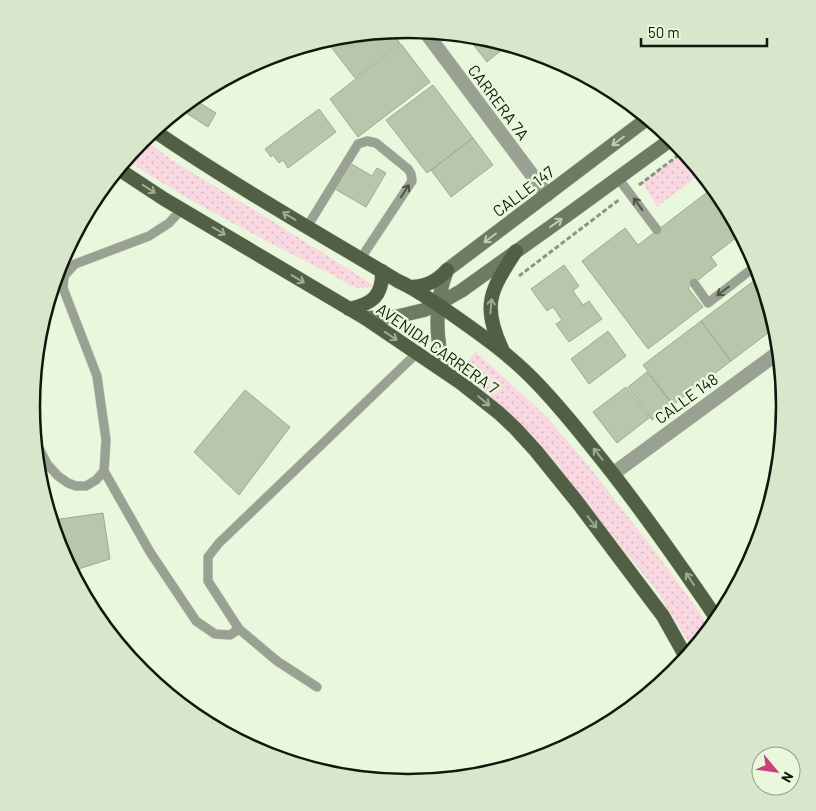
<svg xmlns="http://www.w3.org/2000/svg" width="816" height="811" font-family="Barlow,sans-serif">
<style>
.grass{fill:url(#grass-dots)}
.building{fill:#b9c6ac;stroke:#9eab92}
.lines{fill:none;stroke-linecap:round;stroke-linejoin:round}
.service-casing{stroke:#c7d4bb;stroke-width:10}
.minor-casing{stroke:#c7d4bb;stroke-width:15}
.secondary-casing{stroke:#c7d4bb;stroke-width:15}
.primary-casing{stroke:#c7d4bb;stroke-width:15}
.path{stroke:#8b9581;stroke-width:3;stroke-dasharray:5 2.5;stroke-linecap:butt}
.service{stroke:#99a192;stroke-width:9}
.minor{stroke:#99a192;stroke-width:14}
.secondary{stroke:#6f7a64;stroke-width:14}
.primary{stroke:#515f44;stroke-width:14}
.oneway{stroke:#beccb2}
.oneway2{stroke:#9dac90}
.oneway3{stroke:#4f5549}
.labels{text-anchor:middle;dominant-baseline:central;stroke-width:5;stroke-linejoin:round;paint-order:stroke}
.street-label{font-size:16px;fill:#12170d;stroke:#e9f8dc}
.rim{fill:none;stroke:#12170d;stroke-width:2.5}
</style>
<defs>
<pattern id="grass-dots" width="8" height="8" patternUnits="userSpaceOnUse" patternTransform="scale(1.25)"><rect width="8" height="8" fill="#fad8e2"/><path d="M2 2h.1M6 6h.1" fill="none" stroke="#d5b9c1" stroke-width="1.8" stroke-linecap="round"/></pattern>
</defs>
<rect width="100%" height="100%" fill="#e9f8dc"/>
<path class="grass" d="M143,138L173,161L274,222L375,286C356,290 354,288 338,278C266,240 193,205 125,159Z
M684,151L702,173L657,207L642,182Z
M476,352L546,416L591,469L650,545L701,614L709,629L693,649L654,587L596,517L470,385L460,369Z"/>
<path class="building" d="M390,31L400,43L355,78L325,39L335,36Z
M465,34L482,36L509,44L487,62Z
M401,44L430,82L358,137L330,99Z
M433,85L473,138L427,173L386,120Z
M192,98L216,113L208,127L183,111Z
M319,109L336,132L288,168L283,160L279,163L273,155L271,157L265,149Z
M473,138L493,165L451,197L431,170Z
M350,163L372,176L377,168L386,173L366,207L335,189Z
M714,187L721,196L741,234L711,257L717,265L688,288L703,307L648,349L582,261L625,228L638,245Z
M564,265L579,286L573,291L583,305L589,301L602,319L569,342L556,324L562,320L553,307L547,311L531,289Z
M760,276L776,327L731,361L701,321Z
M701,321L731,361L673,405L643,365Z
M608,331L626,356L589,384L571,359Z
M647,372L672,404L652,420L628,387Z
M626,387L649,418L617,443L593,412Z
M245,390L290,427L239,495L194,452Z
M103,513L110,559L72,571L62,553L53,520Z"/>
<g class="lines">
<g class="service-casing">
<path id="service" d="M618,178L657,230
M307,227L358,144L367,141L376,143L408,169L411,174L412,181L361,258
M694,283L708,303L757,265
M34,438L47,464L58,476L68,483L76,486H86L96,480L104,471L106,440L97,376L63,288L64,276L75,264L149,236L169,223L182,209
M104,471L150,552L196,621L215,634L230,635L239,629
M317,687L277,661L239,629L208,581V557L219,543L417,353"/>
</g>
<g class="minor-casing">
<path id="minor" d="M424,30L547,195
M614,473L779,352"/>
</g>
<g class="secondary-casing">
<path id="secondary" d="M365,318L395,317L424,310L438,304L461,291L570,213L673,138
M445,372C435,338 434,304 447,270L648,118"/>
</g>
<g class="primary-casing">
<path id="primary" d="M153,130C232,184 316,232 398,281C418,290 435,303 453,315C480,334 507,353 530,376C552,398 571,421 590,445C636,501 677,560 717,619
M117,168L164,199L365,318L461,383L499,413L515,428L536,451L578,503L663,616L686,657
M412,287C427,286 437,281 447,270
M349,309C372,304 383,296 382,271
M502,349C481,304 491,290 516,251"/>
</g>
<path class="path" d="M639,185L684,151
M519,276L620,199"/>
<use href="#service" class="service"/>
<use href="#minor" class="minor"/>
<use href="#secondary" class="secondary"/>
<use href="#primary" class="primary"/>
</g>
<defs><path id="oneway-shaft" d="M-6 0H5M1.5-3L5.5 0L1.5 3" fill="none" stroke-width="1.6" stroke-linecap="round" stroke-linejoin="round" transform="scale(1.25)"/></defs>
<g class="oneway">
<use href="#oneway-shaft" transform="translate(618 141) rotate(143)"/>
<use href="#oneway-shaft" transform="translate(556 223) rotate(-35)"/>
<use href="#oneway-shaft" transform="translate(490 238) rotate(143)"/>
</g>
<g class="oneway2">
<use href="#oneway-shaft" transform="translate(149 189) rotate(33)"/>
<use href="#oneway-shaft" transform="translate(289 216) rotate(-149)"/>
<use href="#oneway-shaft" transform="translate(219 231) rotate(31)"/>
<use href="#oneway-shaft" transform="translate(298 279) rotate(31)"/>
<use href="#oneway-shaft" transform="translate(491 306) rotate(-85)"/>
<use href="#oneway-shaft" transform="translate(391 336) rotate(34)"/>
<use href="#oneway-shaft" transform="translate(484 401) rotate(40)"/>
<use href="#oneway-shaft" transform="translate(598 454) rotate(-129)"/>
<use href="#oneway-shaft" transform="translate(592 522) rotate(53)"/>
<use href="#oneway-shaft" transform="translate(690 579) rotate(-124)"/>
</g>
<g class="oneway3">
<use href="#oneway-shaft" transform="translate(405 191) rotate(-57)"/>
<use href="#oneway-shaft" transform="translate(638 204) rotate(-126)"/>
<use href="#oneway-shaft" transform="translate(723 291) rotate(143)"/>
</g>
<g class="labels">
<g class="street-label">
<text transform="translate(499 102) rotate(53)">CARRERA 7A</text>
<text transform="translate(523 191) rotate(-37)">CALLE 147</text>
<text transform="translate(438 348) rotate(35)">AVENIDA CARRERA 7</text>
<text transform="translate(686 398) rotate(-36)">CALLE 148</text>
</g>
</g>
<path d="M0 0H816V811H0ZM40 406a368 368 0 1 1 736 0a368 368 0 1 1-736 0Z" fill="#d8e6cb" fill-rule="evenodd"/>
<path class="rim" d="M40 406a368 368 0 1 1 736 0a368 368 0 1 1-736 0Z"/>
<g transform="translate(776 771) rotate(119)"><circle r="24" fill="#e9f8dc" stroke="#939e89"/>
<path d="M0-4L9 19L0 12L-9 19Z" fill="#cb427a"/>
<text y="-8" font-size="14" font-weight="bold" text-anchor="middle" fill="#12170d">N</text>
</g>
<path d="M641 38v8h126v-8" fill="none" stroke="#12170d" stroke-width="2.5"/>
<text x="648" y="38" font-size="15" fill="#12170d" stroke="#e9f8dc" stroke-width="4" paint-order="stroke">50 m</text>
</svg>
